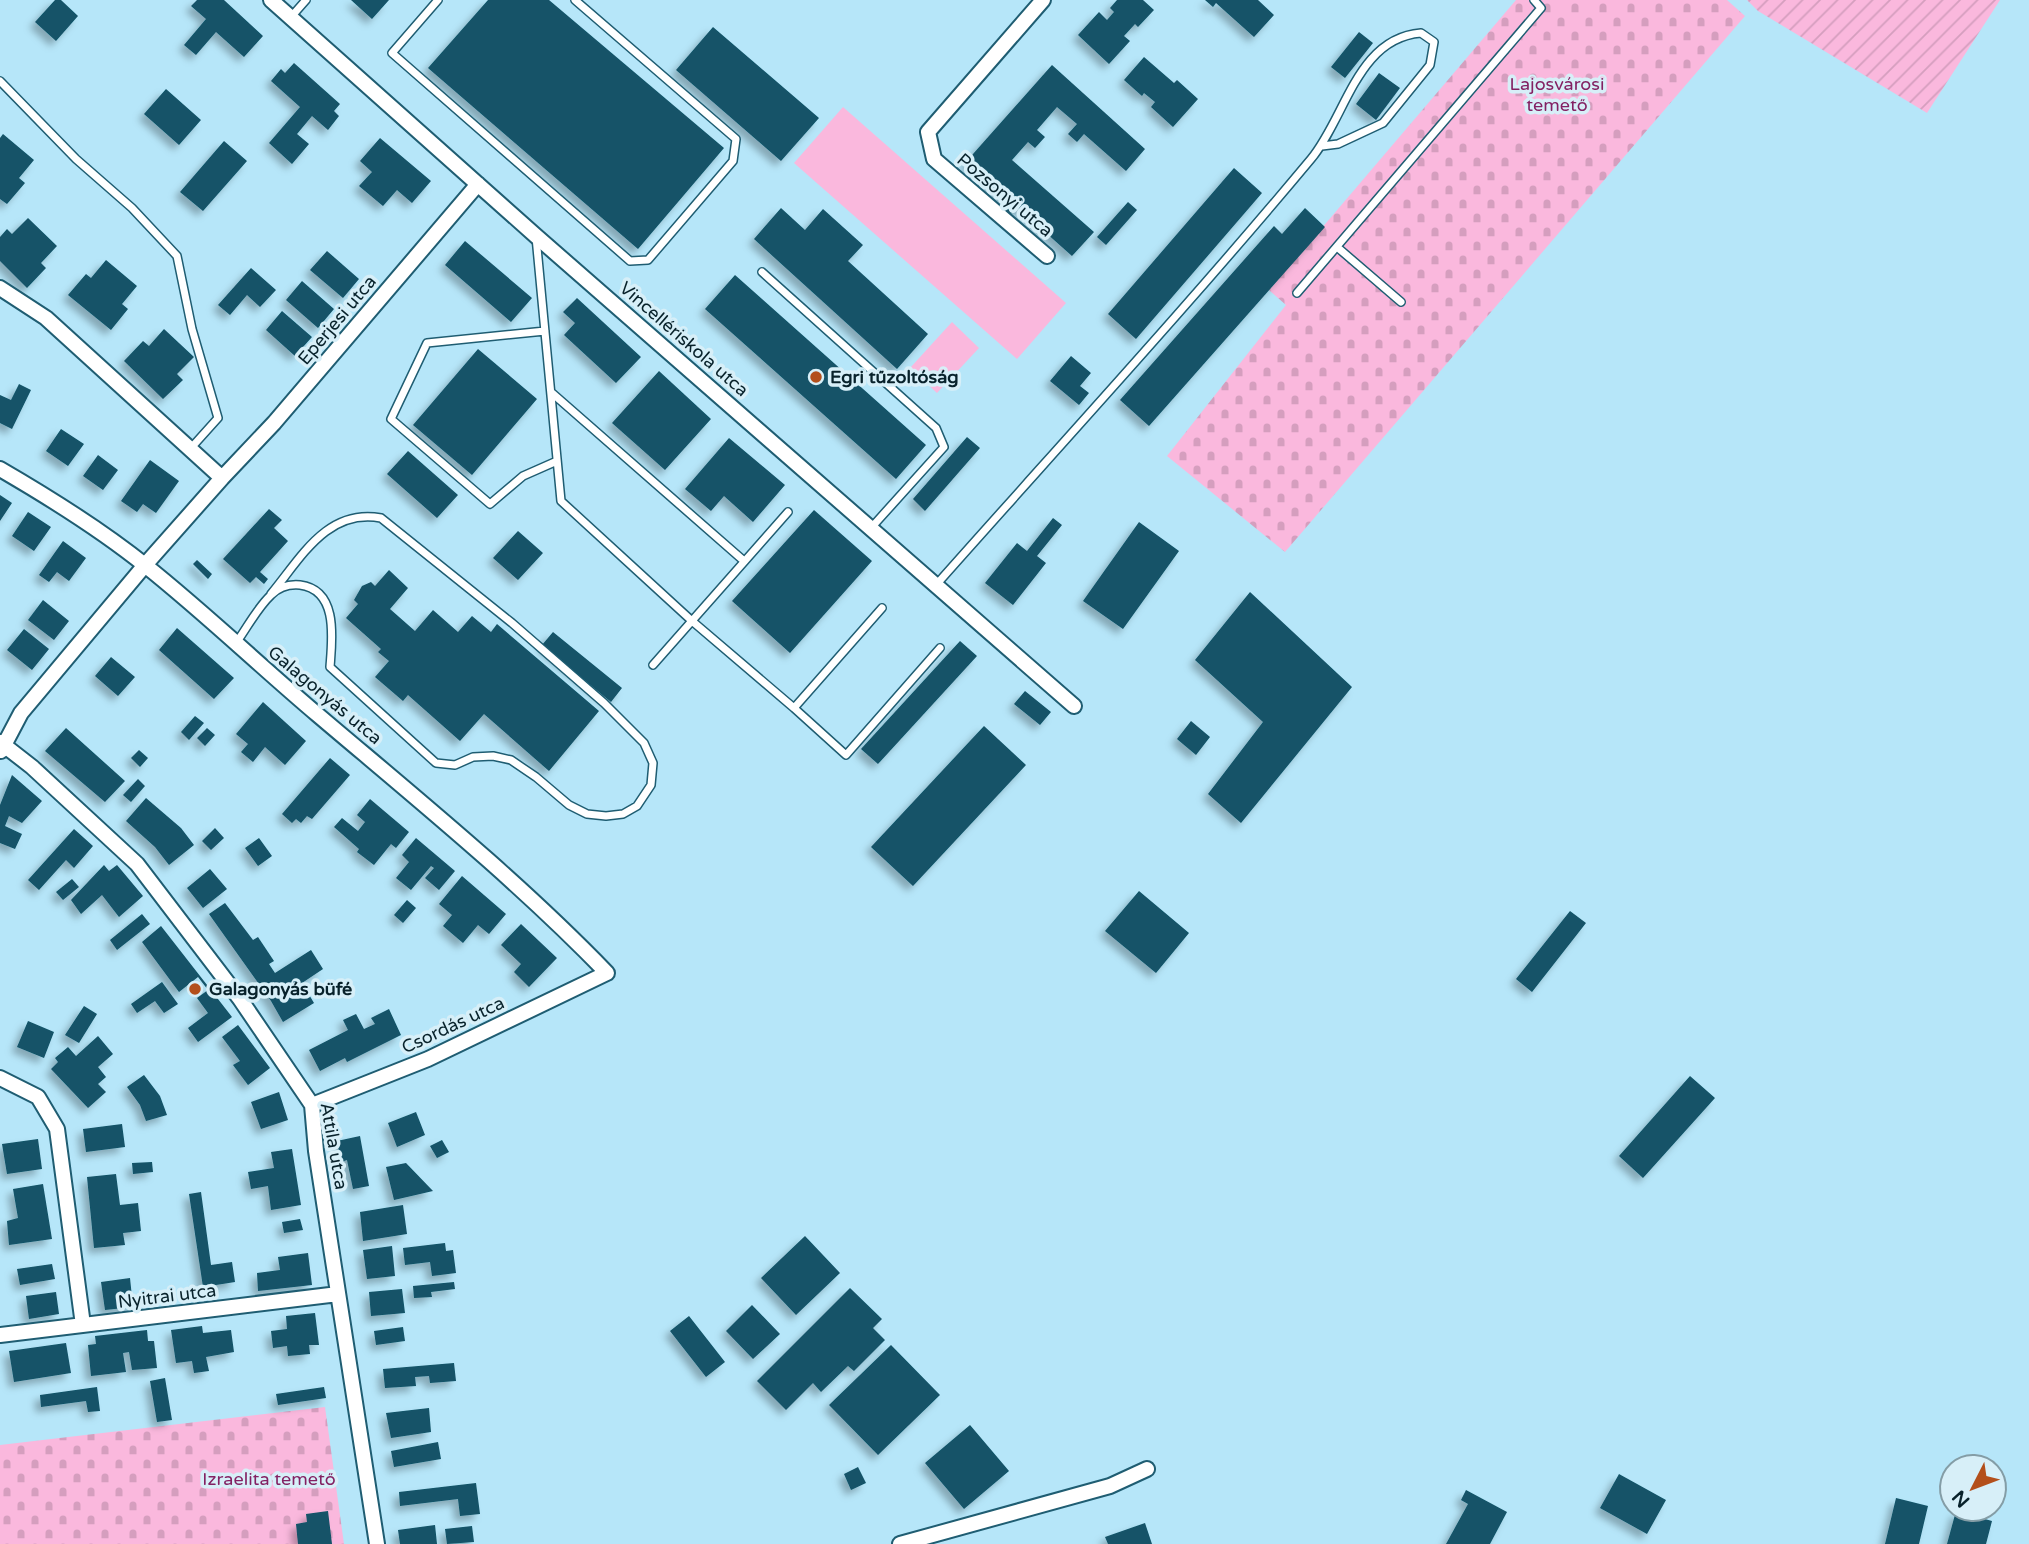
<svg xmlns="http://www.w3.org/2000/svg" width="2029" height="1544" font-family="'Varela Round',sans-serif">
<style>
.cemetery{fill:url(#cemetery-stones)}
.park{fill:#fab8dd}
.garden{fill:url(#garden-furrows)}
.building{fill:#125367;filter:url(#shadow)}
.lines{fill:none;stroke-linecap:round;stroke-linejoin:round}
.lane-casing{stroke:#1f5d72;stroke-width:10}
.street-casing{stroke:#1f5d72;stroke-width:18}
.lane{stroke:#fff;stroke-width:7}
.street{stroke:#fff;stroke-width:14}
.poi-dot{fill:#b34f1b;stroke:#d7eff8;stroke-width:2.5}
.labels{text-anchor:middle;dominant-baseline:central;stroke-width:7;stroke-linejoin:round;paint-order:stroke}
.park-label{font-size:18px;fill:#832163;stroke:#d7eff8}
.street-label{font-size:18px;fill:#08222b;stroke:#d7eff8}
.poi-label{font-size:18px;font-weight:bold;fill:#08222b;stroke:#d7eff8;text-anchor:start}
</style>
<defs>
<pattern id="cemetery-stones" width="16" height="16" patternUnits="userSpaceOnUse" patternTransform="scale(1.75)"><rect width="16" height="16" fill="#fab8dd"/><path d="M2 7V4a2 2 0 0 1 4 0v3zM10 15v-3a2 2 0 0 1 4 0v3z" fill="#d59ebe"/></pattern>
<pattern id="garden-furrows" width="10" height="10" patternUnits="userSpaceOnUse" patternTransform="scale(1.75)"><rect width="10" height="10" fill="#fab8dd"/><path d="M-1 1l2-2M0 10L10 0M9 11l2-2" fill="none" stroke="#d59ebe"/></pattern>
<filter id="shadow"><feDropShadow dx="-5.5" dy="5.5" stdDeviation="3.5" flood-color="#0004"/></filter>
</defs>
<rect width="100%" height="100%" fill="#b6e6f9"/>
<path class="cemetery" d="M1516,0H1727L1745,16L1285,552L1167,456L1286,305L1269,290Z
M325,1407L344,1544H0V1445Z"/>
<path class="park" d="M843,107L1066,303L1017,359L794,163Z
M952,322L979,348L937,393L910,368Z"/>
<path class="garden" d="M1747,0H2000L1927,113L1758,11Z"/>
<path class="building" d="M55,0H61L78,16L56,41L35,22Z
M197,0H224L263,36L244,57L216,32L196,55L184,45L206,19L191,6Z
M351,0H389L372,19Z
M488,0H549L724,148L638,249L428,68Z
M1117,0H1143L1154,10L1138,27L1135,24L1124,36L1130,41L1109,64L1078,35L1099,12L1107,20L1114,12L1110,8Z
M1205,0H1258L1274,15L1254,37L1216,3L1213,7Z
M713,27L819,118L781,161L676,70Z
M1359,32L1373,43L1345,78L1331,67Z
M1144,57L1174,83L1177,80L1198,99L1173,127L1151,107L1155,102L1144,93L1142,96L1124,80Z
M294,63L340,104L334,111L339,116L328,130L312,116L297,134L309,144L292,164L269,143L300,107L271,81L281,69L285,73Z
M1052,65L1145,149L1126,171L1084,134L1077,142L1068,134L1077,124L1057,107L1037,130L1045,137L1035,148L1028,142L1012,160L1094,232L1072,256L1017,207L1009,216L1001,209L1008,201L965,163Z
M1379,73L1400,88L1376,120L1356,104Z
M166,89L201,120L179,145L144,114Z
M3,134L34,160L19,178L25,183L7,204L0,199V138Z
M380,138L431,181L412,203L397,190L383,206L359,186L372,172L360,161Z
M224,141L247,161L203,211L180,192Z
M1234,168L1262,193L1136,339L1108,314Z
M1128,202L1137,210L1106,245L1097,237Z
M781,208L805,230L823,209L863,245L848,261L928,334L897,369L754,239Z
M1305,208L1325,227L1149,426L1120,400L1274,226L1282,234Z
M28,218L57,246L41,263L46,268L27,288L0,261V237L7,229L12,234Z
M465,241L532,298L511,322L445,265Z
M327,251L359,279L343,298L310,270Z
M106,260L137,286L122,304L128,309L111,330L68,295L86,274L91,278Z
M251,268L276,290L260,307L247,295L230,315L218,305Z
M735,275L926,445L896,479L705,309Z
M302,281L334,309L318,328L286,300Z
M577,298L641,357L616,383L564,335L575,323L563,312Z
M282,311L312,337L295,356L266,330Z
M164,329L194,357L177,374L183,380L163,399L124,361L143,341L149,346Z
M478,349L537,399L472,475L413,425Z
M1071,356L1091,373L1080,386L1089,393L1079,405L1050,381Z
M659,371L711,419L665,470L612,423Z
M19,384L31,390L12,429L0,423V395L11,400Z
M61,429L84,444L68,466L46,451Z
M967,437L980,448L925,511L913,499Z
M729,438L785,485L753,522L724,496L711,511L685,489Z
M408,451L458,495L437,518L387,474Z
M98,455L118,470L103,490L83,476Z
M150,460L179,481L156,513L143,504L137,512L121,501Z
M0,495L12,503L0,521Z
M269,509L282,520L274,528L288,541L260,572L268,579L264,584L256,577L250,583L223,559Z
M814,510L872,561L790,653L732,601Z
M28,512L51,527L34,551L12,536Z
M1053,518L1062,525L1037,556L1046,563L1013,605L985,583L1017,543L1027,551Z
M1139,522L1179,551L1123,629L1083,601Z
M518,531L543,553L518,580L493,558Z
M63,541L86,558L69,581L57,572L49,582L39,575Z
M197,560L212,574L208,579L193,564Z
M389,570L408,588L390,609L415,631L433,610L458,632L472,616L491,632L497,624L599,711L549,771L484,714L460,741L408,695L403,701L375,677L389,661L378,652L381,649L346,618L358,604L354,600L362,586L371,582L375,586Z
M1250,592L1352,687L1241,823L1208,794L1263,722L1195,660Z
M43,600L69,621L54,640L28,620Z
M177,628L234,678L214,699L159,650Z
M24,629L49,649L32,670L7,650Z
M553,632L622,688L611,702L542,645Z
M960,641L977,656L878,764L861,749Z
M111,657L135,677L118,696L95,676Z
M1025,691L1051,712L1040,725L1014,704Z
M263,702L306,741L285,765L265,747L253,762L241,752L248,744L236,734Z
M195,716L204,723L189,740L181,732Z
M1191,721L1210,737L1196,755L1177,739Z
M984,726L1026,765L913,886L871,847Z
M66,728L125,781L105,802L45,751Z
M207,728L215,735L205,746L197,738Z
M139,750L148,758L140,767L131,758Z
M330,758L350,775L312,819L307,816L301,823L296,819L292,823L282,814Z
M12,775L42,801L22,823L9,816L5,826L22,834L15,849L0,843V805Z
M138,779L145,786L131,802L123,795Z
M146,798L181,828L194,845L169,865L155,847L126,821Z
M370,799L409,832L396,848L391,844L374,865L357,852L359,849L334,827L342,818L358,831L365,822L357,815Z
M215,828L224,838L211,850L202,841Z
M74,829L93,846L74,868L66,860L39,890L28,880Z
M259,838L272,856L258,866L245,848Z
M416,838L455,871L439,890L425,878L434,868L431,866L411,890L396,878L409,862L402,855Z
M104,865L109,871L117,865L143,896L119,917L102,895L81,914L71,900Z
M210,869L227,889L203,908L187,888Z
M462,876L506,914L489,934L478,925L463,943L443,926L452,915L439,904Z
M72,879L79,887L63,900L56,892Z
M1139,891L1189,933L1156,973L1105,931Z
M407,900L416,908L403,923L394,915Z
M225,903L253,940L258,937L274,961L269,964L275,973L311,950L323,969L302,983L314,1003L283,1022L271,1001L209,914Z
M1570,911L1586,923L1532,992L1516,979Z
M142,914L150,924L117,950L110,940Z
M521,924L557,958L529,987L514,972L521,964L501,945Z
M161,926L232,1017L198,1042L188,1028L208,1013L197,998L208,990L198,977L179,992L142,942Z
M162,982L178,1004L164,1013L155,1001L137,1013L131,1004Z
M84,1006L97,1014L79,1043L65,1035Z
M389,1009L401,1035L347,1062L345,1058L320,1071L309,1050L348,1030L343,1020L356,1014L364,1029L375,1024L371,1018Z
M28,1021L54,1032L44,1058L17,1047Z
M238,1025L270,1068L248,1085L233,1065L240,1061L222,1037Z
M98,1036L113,1054L98,1067L106,1077L98,1084L106,1092L88,1108L51,1069L58,1062L55,1058L68,1047L76,1056Z
M144,1075L160,1096L167,1115L146,1121L140,1105L127,1087Z
M1690,1076L1715,1098L1643,1178L1619,1156Z
M279,1092L288,1120L261,1129L251,1102Z
M416,1112L425,1135L397,1147L388,1123Z
M122,1124L125,1147L86,1152L83,1129Z
M360,1136L369,1186L353,1189L347,1160L341,1162L337,1141Z
M38,1139L42,1169L7,1174L2,1144Z
M442,1140L449,1152L437,1158L430,1146Z
M292,1149L301,1205L271,1210L268,1186L251,1189L248,1172L274,1168L271,1152Z
M152,1162L153,1172L133,1174L132,1163Z
M406,1163L433,1191L394,1200L386,1167Z
M116,1174L120,1205L138,1203L141,1231L123,1233L125,1245L94,1248L87,1177Z
M43,1184L52,1239L9,1245L7,1221L18,1218L13,1189Z
M201,1192L211,1265L232,1262L235,1282L203,1287L189,1194Z
M403,1205L407,1234L363,1241L360,1212Z
M300,1219L303,1230L284,1233L282,1222Z
M805,1236L840,1273L796,1315L761,1278Z
M445,1243L446,1251L453,1250L456,1273L432,1276L430,1262L405,1265L403,1248Z
M392,1246L395,1276L367,1279L363,1250Z
M308,1253L312,1285L258,1291L257,1273L280,1270L278,1257Z
M52,1264L55,1279L20,1285L17,1269Z
M130,1278L133,1307L105,1310L101,1282Z
M454,1282L455,1289L431,1292L432,1297L414,1298L413,1286Z
M850,1288L882,1319L873,1328L885,1340L854,1371L848,1366L821,1392L813,1383L786,1410L757,1381Z
M402,1289L405,1313L371,1316L369,1292Z
M56,1292L59,1314L29,1319L26,1296Z
M752,1305L780,1334L753,1359L726,1331Z
M315,1313L319,1345H309L310,1354L288,1356L287,1346L273,1348L271,1331L287,1329L286,1316Z
M689,1316L725,1362L706,1377L670,1331Z
M202,1326L203,1333L231,1330L234,1352L206,1357L209,1371L194,1373L192,1361L176,1363L171,1330Z
M403,1327L405,1341L376,1345L374,1331Z
M147,1330L148,1341H154L157,1368L132,1370L129,1352L123,1353L126,1372L91,1376L88,1345L96,1344L95,1336Z
M66,1343L71,1373L14,1382L9,1351Z
M891,1345L940,1395L878,1455L829,1405Z
M454,1363L456,1381L430,1383L429,1376L415,1377L416,1386L385,1388L383,1369Z
M165,1378L172,1420L157,1422L150,1381Z
M97,1387L100,1411L88,1412L86,1401L41,1407L40,1395Z
M324,1387L326,1398L278,1405L276,1394Z
M429,1408L431,1432L391,1438L386,1413Z
M970,1425L1009,1471L964,1509L925,1463Z
M438,1442L441,1459L394,1467L391,1451Z
M858,1467L866,1483L851,1490L844,1474Z
M1619,1474L1666,1500L1647,1534L1600,1508Z
M476,1483L480,1514L460,1516L458,1499L400,1506L399,1492Z
M1466,1490L1507,1512L1490,1544H1446L1468,1504L1461,1500Z
M1896,1498L1928,1506L1919,1544H1885Z
M328,1511L332,1544H298L296,1524L307,1522L306,1514Z
M1956,1511L1992,1521L1986,1544H1947Z
M1145,1523L1152,1544H1108L1105,1537Z
M435,1525L437,1544H400L398,1530Z
M472,1526L474,1542L447,1544L445,1529Z"/>
<g class="lines">
<g class="lane-casing">
<path id="lane" d="M438,0L392,53L630,261L648,260L733,161L736,139L575,0
M291,17L306,0
M0,81L76,159L132,208L177,256L192,329L218,418L191,448
M536,237L561,501L692,621L794,708L882,608
M1337,247L1401,302
M762,272L936,428L944,447L871,528
M1297,293L1541,8L1534,0
M545,331L427,343L391,419L490,504L523,476L557,461
M552,393L744,561
M936,585C1062,443 1190,304 1311,159C1346,117 1357,38 1421,33L1434,42L1430,65L1383,123L1338,144L1322,146
M236,643C247,628 257,608 271,595C279,587 289,584 300,585C339,590 332,640 330,667L436,763L455,765L473,757L493,756L511,760L536,777L569,805L587,814L606,816L623,814L637,806L651,785L653,763L644,743L604,703L512,623L381,518C327,508 301,558 271,594
M653,665L788,512
M794,708L846,755L940,648"/>
</g>
<g class="street-casing">
<path id="street" d="M271,0L536,236L1074,706
M1043,0L928,132L934,159L1047,256
M0,288L46,318L222,478
M0,469C50,498 100,529 146,566C205,613 260,666 318,715C417,799 517,880 607,973L428,1059L312,1105
M0,742L32,767L137,864L240,999L312,1105L316,1151L377,1544
M1,751L21,713L145,565L222,478L274,423L478,184
M0,1078L38,1097L57,1129L83,1325
M0,1335L338,1294
M900,1544L1110,1486L1147,1469"/>
</g>
<use href="#lane" class="lane"/>
<use href="#street" class="street"/>
</g>
<g class="poi-dot">
<circle cx="816" cy="377" r="7"/>
<circle cx="195" cy="989" r="7"/>
</g>
<g class="labels">
<g class="park-label">
<text x="1557" y="84">Lajosvárosi<tspan x="1557" dy="21">temető</tspan></text>
<text x="269" y="1479">Izraelita temető</text>
</g>
<g class="street-label">
<text transform="translate(1005 195) rotate(40)">Pozsonyi utca</text>
<text transform="translate(337 320) rotate(-50)">Eperjesi utca</text>
<text transform="translate(684 339) rotate(41)">Vincellériskola utca</text>
<text transform="translate(325 695) rotate(40)">Galagonyás utca</text>
<text transform="translate(453 1025) rotate(-25)">Csordás utca</text>
<text transform="translate(334 1146) rotate(80)">Attila utca</text>
<text transform="translate(167 1296) rotate(-7)">Nyitrai utca</text>
</g>
<g class="poi-label">
<text x="830" y="377">Egri tűzoltóság</text>
<text x="209" y="989">Galagonyás büfé</text>
</g>
</g>
<g transform="translate(1973 1488) rotate(228)"><circle r="33" fill="#d7eff8" stroke="#849da6" stroke-width="2"/>
<path d="M0-5L12 26L0 18L-12 26Z" fill="#b34f1b"/>
<text y="-10" font-size="19" font-weight="bold" text-anchor="middle" fill="#08222b">N</text>
</g>
</svg>
